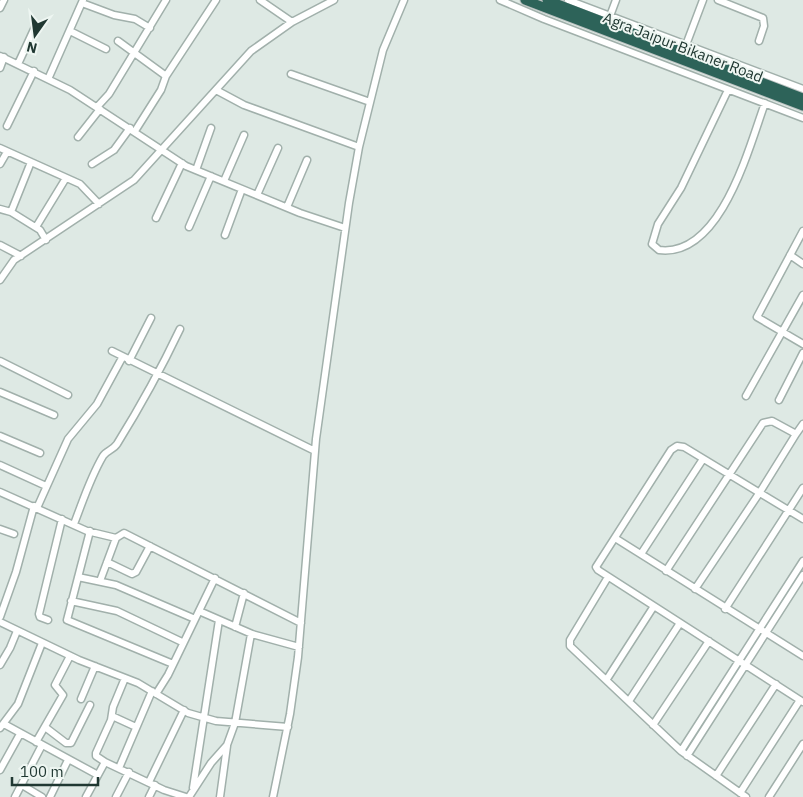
<svg xmlns="http://www.w3.org/2000/svg" width="803" height="797" font-family="'IBM Plex Sans',sans-serif">
<style>
.lines{fill:none;stroke-linecap:round;stroke-linejoin:round}
.minor-casing{stroke:#a1b0ab;stroke-width:9}
.highway-casing{stroke:#bcc3c2;stroke-width:11}
.minor{stroke:#fff;stroke-width:6}
.highway{stroke:#2d6359;stroke-width:9}
.labels{text-anchor:middle;dominant-baseline:central;stroke-width:4;stroke-linejoin:round;paint-order:stroke}
.street-label{font-size:15px;fill:#203832;stroke:#eef6f2}
</style>
<rect width="100%" height="100%" fill="#dee9e4"/>
<g class="lines">
<g class="minor-casing">
<path id="minor" d="M260,0L292,22
M500,0L544,19L803,118
M568,0L803,89
M718,0L763,18L764,26L759,41
M82,3L114,15L135,19L150,28
M0,8L4,0
M610,16L616,0
M70,31L106,49
M118,41L166,76L161,90L135,131
M686,45L703,0
M0,56L70,90L186,166L300,213L345,228
M18,64L36,25
M0,68L4,57
M291,74L370,102
M166,76L216,0
M49,77L83,0
M216,90L244,105L359,147
M728,90L681,188L658,224L652,244L659,250C721,258 749,147 765,103
M97,107L109,94L166,0
M7,126L34,71
M78,137L100,109
M0,148L80,184L99,204
M0,164L7,152
M92,164L114,150L130,128
M196,170L211,128
M224,181L244,135
M257,195L278,148
M287,207L307,160
M0,209L11,212L31,162
M11,212L40,230L46,240
M156,218L182,163
M36,227L66,178
M189,227L211,176
M803,231L757,317L803,344
M225,235L242,189
M0,245L21,256
M790,255L803,264
M0,280L14,260L134,180L251,51L292,22L334,0
M112,351L315,451
M0,361L68,395
M129,361L151,318
M0,392L54,415
M746,396L803,295
M779,400L803,353
M0,436L40,453
M0,465L46,486
M0,492L87,531L116,538L124,533L301,623
M37,508L68,439L97,404L122,358
M803,519L684,447L677,446L671,450L596,567L598,570L803,702
M74,524C83,501 90,478 103,456C106,451 113,450 117,444C140,407 161,369 180,329
M0,529L14,534
M90,531L67,620L173,664
M615,538L803,656
M641,554L703,459
M107,562L132,574L136,572L150,546
M666,571L763,423L772,421L796,434L803,424
M78,577L116,585L195,619
M608,577L570,640V646L681,751L746,797
M100,581L116,538
M695,589L760,492L796,434
M71,601L117,611L182,642
M725,609L803,488
M199,611L215,578
M0,617L16,572L34,506
M48,620L40,617L39,614L62,519
M0,622L79,660L138,683L188,713L216,721L288,727
M235,627L244,593
M0,665L10,648L17,631
M607,679L654,606
M156,694L168,675L199,611L252,634L299,647
M81,699L95,666
M629,701L680,623
M112,716L136,727
M4,724L96,774
M653,725L709,641
M45,727L66,743H71L90,705
M0,728L18,704L42,643
M36,742L63,695L55,685L70,656
M681,751L803,561
M687,756L803,575
M105,762L96,756V753L111,720L113,707L125,678
M119,768L152,691
M0,770L20,734
M716,776L776,684
M149,782L184,710
M22,785L42,797
M193,788L219,620
M740,793L800,700
M15,797L42,745
M50,797L68,760
M86,797L105,762L164,790L186,797
M116,797L129,772
M149,797L155,785
M189,797L211,763L227,745L235,723L251,634
M220,797L227,746
M273,797L290,714L298,657L316,439L349,203L359,147L383,50L404,0
M769,797L803,744"/>
</g>
<g class="highway-casing">
<path id="highway" d="M525,0L803,106
M547,0L803,98"/>
</g>
<use href="#minor" class="minor"/>
<use href="#highway" class="highway"/>
</g>
<g class="labels">
<g class="street-label">
<text transform="translate(683 47) rotate(21)">Agra Jaipur Bikaner Road</text>
</g>
</g>
<g transform="translate(35 35) rotate(194)" stroke="#eef6f2" stroke-width="4" paint-order="stroke">
<path d="M0-4L9 19L0 12L-9 19Z" fill="#203832"/>
<text y="-8" font-size="14" font-weight="bold" text-anchor="middle" fill="#203832">N</text>
</g>
<path d="M12 777v8h86v-8" fill="none" stroke="#203832" stroke-width="2.5"/>
<text x="20" y="777" font-size="15" fill="#203832" stroke="#eef6f2" stroke-width="4" paint-order="stroke">100 m</text>
</svg>
